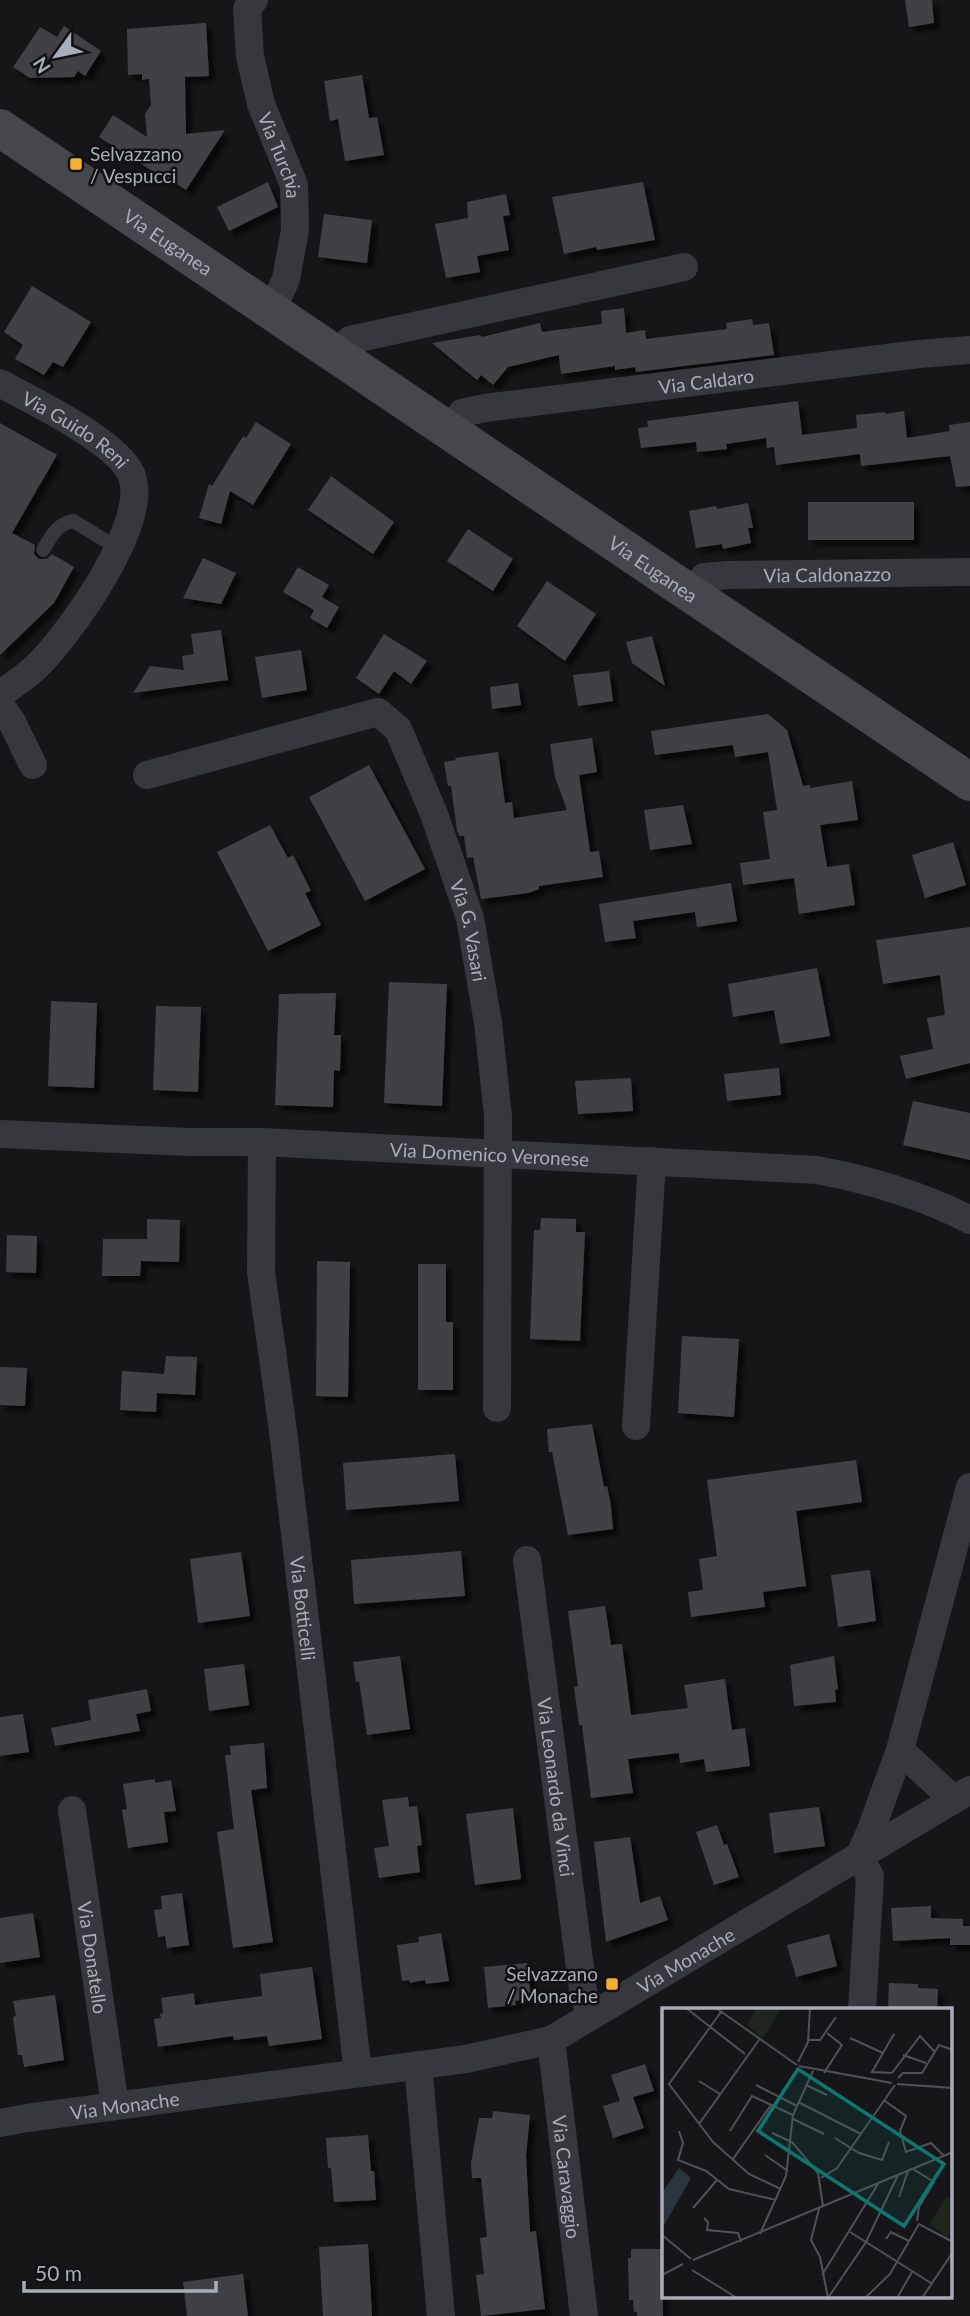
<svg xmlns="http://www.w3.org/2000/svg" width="970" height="2316" font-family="Lato,sans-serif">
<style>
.building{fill:#404145;filter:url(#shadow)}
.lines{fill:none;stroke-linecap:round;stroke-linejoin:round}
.lane{stroke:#37383d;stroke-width:14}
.street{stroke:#37383d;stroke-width:28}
.secondary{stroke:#45474d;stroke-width:38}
.poi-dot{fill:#f2b134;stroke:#111113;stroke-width:2.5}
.labels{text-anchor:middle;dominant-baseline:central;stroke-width:5;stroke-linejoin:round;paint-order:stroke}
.poi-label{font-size:19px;fill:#a8adb8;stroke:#111113;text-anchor:start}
.street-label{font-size:19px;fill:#a8adb8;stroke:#111113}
.inset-road{fill:none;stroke:#505258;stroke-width:2}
.view{fill:#0f766e;fill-opacity:0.15;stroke:#0f766e;stroke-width:3.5}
.inset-edge{fill:none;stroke:#a8adb8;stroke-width:3.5}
</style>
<defs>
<filter id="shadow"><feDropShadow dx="6" dy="6" stdDeviation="2" flood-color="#0009"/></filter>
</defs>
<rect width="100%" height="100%" fill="#161618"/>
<path class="building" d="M905,0H932L934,23L909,27Z
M206,23L209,76L185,77L186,134L225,130L186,190L169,179L168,181L99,137L113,115L147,137L145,114L151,105L149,79L142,80V74L128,75L127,29Z
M64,26L101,51L85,76L78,71L74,77L30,78L13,67L40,27L57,37Z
M362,75L369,118L377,117L384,155L345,161L338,119L330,121L324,81Z
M268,182L278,207L229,231L217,207Z
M643,182L655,240L597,250L596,247L564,254L552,197Z
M506,194L510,215L503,216L509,250L477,256L480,272L446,278L435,224L468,218L467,202Z
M324,214L372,220L367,263L318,257Z
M32,286L91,322L63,367L53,362L44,375L15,359L23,345L4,332Z
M624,308L626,333L645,330L646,339L727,329L726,323L752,319L753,325L769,323L774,355L636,372L635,367L615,370V366L561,374L559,355L508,367L493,385L481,375L477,380L432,343L480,335L482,337L540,323L542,332L602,324L601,311Z
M798,401L802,435L857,428L856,415L885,412V414L904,411L907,438L950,431L949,425L970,422V486L956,487L950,456L861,466L860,454L776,465L774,447L767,448L766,438L726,444L727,449L697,452L696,442L641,448L638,428L648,427L647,421Z
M256,422L291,444L253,505L230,491L221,524L199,518L209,484L212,486L243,436L246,438Z
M0,423L57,455L12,533L35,545L34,554L39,559H47L52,554L74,567L54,603L0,655Z
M331,476L394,522L373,554L308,510Z
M808,502H914V540H808Z
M748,503L753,528H748L751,543L723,549L722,544L696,548L689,511L716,506L717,509Z
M468,529L513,559L493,591L447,561Z
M203,558L236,573L221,604L183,598Z
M298,567L329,585L322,597L339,607L327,628L310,618L314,610L283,592Z
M547,581L596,614L565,661L517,626Z
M221,630L228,680L133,693L150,666L184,670L182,656L194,654L191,634Z
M384,634L427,661L411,684L394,671L379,694L356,678Z
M652,636L665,686L632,663L626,642Z
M301,650L307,690L262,698L255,657Z
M609,671L613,701L578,706L573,675Z
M518,683L521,705L492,709L490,687Z
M768,714L787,730L803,786L810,785V788L852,781L858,820L820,825L827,867L849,864L855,905L799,914L794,878L743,885L740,863L770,859L763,812L777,810L768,752L735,757L733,745L655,755L651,731Z
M592,738L597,772L579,775L590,852L599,851L603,877L539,886V889L528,893L481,899L473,857L467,858L464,836H459L457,830L451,786H448L444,762L456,760L455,758L498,752L505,803L512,802L514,818L567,810L555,777L550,744Z
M369,765L425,869L365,901L309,797Z
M683,805L692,844L650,850L644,810Z
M270,825L288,858L293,855L311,891L305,893L321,925L268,951L217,852Z
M953,842L966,885L925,898L912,855Z
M731,883L737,921L697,927L695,912L633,921L636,938L605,942L599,904Z
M970,927V1063L906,1079L900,1056L933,1049L927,1018L945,1015L940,975L883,984L876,940Z
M817,968L830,1036L780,1044L774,1010L733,1017L728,984Z
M389,982L447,984L442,1106L384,1103Z
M336,993L334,1035H341L340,1071L334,1070L333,1107L275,1105L279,994Z
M51,1001L97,1003L94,1088L48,1086Z
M156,1006L201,1007L198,1092L153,1090Z
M779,1068L781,1095L727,1101L724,1074Z
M631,1078L633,1111L578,1114L575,1081Z
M913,1101L970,1113V1160L903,1145Z
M541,1218L576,1219V1232H585L580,1341L530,1339L534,1230H540Z
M147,1219L180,1220L179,1262L141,1261L140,1276H102L103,1239H147Z
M7,1235L37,1236L36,1273L6,1272Z
M317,1261L350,1262L348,1397L316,1396Z
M418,1264H446V1322H453V1390H418Z
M682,1336L739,1339L734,1417L678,1413Z
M166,1356L197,1357L195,1395L157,1393L156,1412L120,1410L122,1371L164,1374Z
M0,1367L27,1368L25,1406L0,1405Z
M592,1424L604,1487L607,1486L611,1506L613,1529L568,1535L552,1452H549L547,1429Z
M455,1454L459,1501L346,1510L343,1463Z
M856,1460L862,1502L796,1511L806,1586L763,1592L765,1607L691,1617L688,1592L703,1590L699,1559L717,1556L707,1480Z
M461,1551L465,1596L354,1604L351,1560Z
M241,1552L250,1616L198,1623L190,1559Z
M870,1570L876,1621L838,1627L831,1575Z
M605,1606L611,1645L622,1644L631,1715L688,1708L684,1685L725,1679L732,1730L745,1728L750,1766L706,1772L704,1759L680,1763L679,1753L628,1759L633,1793L591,1798L582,1725H579L574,1687L578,1686L568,1611Z
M400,1656L410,1729L367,1735L359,1681L356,1682L353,1662Z
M834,1656L838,1689L835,1690L836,1702L794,1706L790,1665Z
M244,1664L249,1705L209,1711L204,1669Z
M147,1689L151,1711L136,1714L140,1731L55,1746L51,1728L91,1720L88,1700Z
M23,1714L29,1752L0,1756V1717Z
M264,1743L267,1788L251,1790L273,1942L233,1948L217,1832L234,1829L225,1755H231L230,1746Z
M155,1779V1783L171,1780L176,1811L164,1812L168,1842L128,1848L122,1810L127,1809L123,1784Z
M408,1797L409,1807L417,1806L422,1845L417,1846L420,1872L379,1878L374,1848L389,1846L382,1800Z
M819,1807L825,1846L774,1853L769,1813Z
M513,1808L521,1879L475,1885L466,1814Z
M717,1825L724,1845L727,1844L739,1877L714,1885L696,1832Z
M630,1837L640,1903L660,1896L668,1920L606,1942L594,1842Z
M182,1893L189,1945L167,1948L165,1936L158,1937L154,1910L162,1909L161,1896Z
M931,1906V1918L963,1919V1926H970V1945H950V1938L893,1941L891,1908Z
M33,1913L40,1957L0,1963V1918Z
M441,1933L449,1981L426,1984L425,1980L410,1983L409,1980L402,1981L397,1945L419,1942L418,1937Z
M829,1934L837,1966L796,1977L787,1945Z
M527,1963L531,1999L515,2001L516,2005L488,2008L484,1967Z
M312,1967L322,2039L269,2046L267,2036L234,2040L233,2036L158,2047L154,2019L161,2018L160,2014L163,2013L161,1998L194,1993L195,2005L262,1996L260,1974Z
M889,1983L918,1984V1988L938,1989L937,2010H888Z
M55,1995L64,2060L24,2067L22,2055H18L13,2017L16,2016L13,2001Z
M645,2064L654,2091L633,2097L644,2128L613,2138L603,2106L620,2101L611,2075Z
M493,2111L530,2115L526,2156L530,2232L536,2231L545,2309L481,2316L476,2275L484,2274L480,2238L487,2237L481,2178H472L471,2163L479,2118H492Z
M368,2135L371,2171H374L376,2200L334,2202L331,2168H328L326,2138Z
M368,2244L372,2316H323L319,2247Z
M631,2249H662L663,2316H637V2312H634L633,2300H629L628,2258H631Z
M243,2274L248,2316H187L183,2282Z"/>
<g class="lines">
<path class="lane" d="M43,550C52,535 56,525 73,521L118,548"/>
<g class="street">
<path id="s1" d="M254,0L247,9L250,56L261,104L294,185L295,230L286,279L272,310"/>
<path d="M337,354L350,340L684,267"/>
<path id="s2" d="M0,383C32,401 117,441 131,474C152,521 68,637 34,669C24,678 11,686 0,695"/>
<path id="s3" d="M450,431L462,413L485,408L919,354L970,350"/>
<path id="s4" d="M691,593L704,577L728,575L970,572"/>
<path d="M0,705L11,720L33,765"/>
<path id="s5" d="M147,775L378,712L398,729L434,814L470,918L488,1023L498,1116L497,1408"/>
<path id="s6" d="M0,1134L190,1142H262L817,1170C870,1180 922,1195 970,1220"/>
<path id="s7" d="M262,1142L261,1272L283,1431L358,2073"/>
<path d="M636,1426L652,1161"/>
<path id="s8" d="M527,1560L584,1998L593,2014"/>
<path d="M900,1750L953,1799"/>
<path id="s9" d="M72,1810L115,2106"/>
<path d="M859,1857L871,1830L900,1750L970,1487"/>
<path d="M859,1857L870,1876L862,2010"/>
<path id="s10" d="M551,2040L584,2316"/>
<path d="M418,2065L441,2316"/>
<path id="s11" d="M0,2123L27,2118L466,2059L551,2040L970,1790"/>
</g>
<path class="secondary" id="s12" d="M0,128L970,782"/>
</g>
<g class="poi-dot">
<rect x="69" y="157" width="14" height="14" rx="3.5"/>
<rect x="605" y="1977" width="14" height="14" rx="3.5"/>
</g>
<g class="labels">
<g class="poi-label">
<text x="90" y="153">Selvazzano<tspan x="90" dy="22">/ Vespucci</tspan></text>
<text x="598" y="1973" text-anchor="end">Selvazzano<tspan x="598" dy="22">/ Monache</tspan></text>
</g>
<g class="street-label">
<text stroke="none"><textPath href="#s1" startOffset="163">Via Turchia</textPath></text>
<text stroke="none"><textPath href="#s12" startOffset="203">Via Euganea</textPath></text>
<text stroke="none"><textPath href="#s3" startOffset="268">Via Caldaro</textPath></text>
<text stroke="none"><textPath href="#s2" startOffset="89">Via Guido Reni</textPath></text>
<text stroke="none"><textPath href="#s12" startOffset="788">Via Euganea</textPath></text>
<text stroke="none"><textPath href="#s4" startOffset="144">Via Caldonazzo</textPath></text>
<text stroke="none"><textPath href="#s5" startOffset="480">Via G. Vasari</textPath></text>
<text stroke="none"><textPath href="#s6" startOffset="490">Via Domenico Veronese</textPath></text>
<text stroke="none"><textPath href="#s7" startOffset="469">Via Botticelli</textPath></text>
<text stroke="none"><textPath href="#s8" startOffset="229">Via Leonardo da Vinci</textPath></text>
<text stroke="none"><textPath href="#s9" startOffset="149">Via Donatello</textPath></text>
<text stroke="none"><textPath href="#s11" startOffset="714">Via Monache</textPath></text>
<text stroke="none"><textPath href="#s11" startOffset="126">Via Monache</textPath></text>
<text stroke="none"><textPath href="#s10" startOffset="138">Via Caravaggio</textPath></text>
</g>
</g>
<g transform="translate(662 2008)">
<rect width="290" height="290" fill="#161618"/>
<path d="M94,0H119L101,31L85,17ZM290,189V224L285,229L268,216L283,190Z" fill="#1e261f"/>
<path d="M17,160L29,170L0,221V185Z" fill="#2c353c"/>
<path class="inset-road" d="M24,0L83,46M54,0L135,57M59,4L7,76L51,134L87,166L119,181M188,30L221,45M146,32H158L174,9M241,47L264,55M136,54L146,34L148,0M137,58L230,75M162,65L180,37L165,25M230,65L258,28L272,43M230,65L210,64L232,26M236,70L241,65H260L277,37L291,42M37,73L58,86M235,76L291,80M94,77L135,98M144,77L165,87M223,93L244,108L238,123L244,144L269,135L282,148M136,94L199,126M131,111L162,126M37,116L97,32M17,123L21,135L16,152L44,163L67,181L114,192M68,123L90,88L131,107M110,125L130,134L156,165L161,198M173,130L197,145L220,152L227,134M103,147L126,163M71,151L109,97M251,161L272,174L257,199L255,213M159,170L175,160L233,77M237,189L246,163M31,200L55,172M157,201L149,232L158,249L166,290M42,210L46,214L45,222L76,225L79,234M188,224L269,275M98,226L124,168L131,107L151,63M0,227L29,251M224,231L229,224L247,233M31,252L291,144M30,262L75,290M0,267L21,256M160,267L216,176M166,290L204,234L236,167M203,290L228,266L257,216L291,234M235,290L250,264M260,290L291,244"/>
<path class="view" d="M136,61L282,156L242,218L96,123Z"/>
<rect width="290" height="290" class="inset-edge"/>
</g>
<g transform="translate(56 56) rotate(237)" stroke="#111113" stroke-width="5" paint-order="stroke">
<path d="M0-5L12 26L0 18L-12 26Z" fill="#a8adb8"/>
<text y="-10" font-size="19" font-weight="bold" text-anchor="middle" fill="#a8adb8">N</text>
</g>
<path d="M24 2281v10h192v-10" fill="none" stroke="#a8adb8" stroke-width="3.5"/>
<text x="35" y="2281" font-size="21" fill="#a8adb8" stroke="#111113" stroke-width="5" paint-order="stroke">50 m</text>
</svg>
